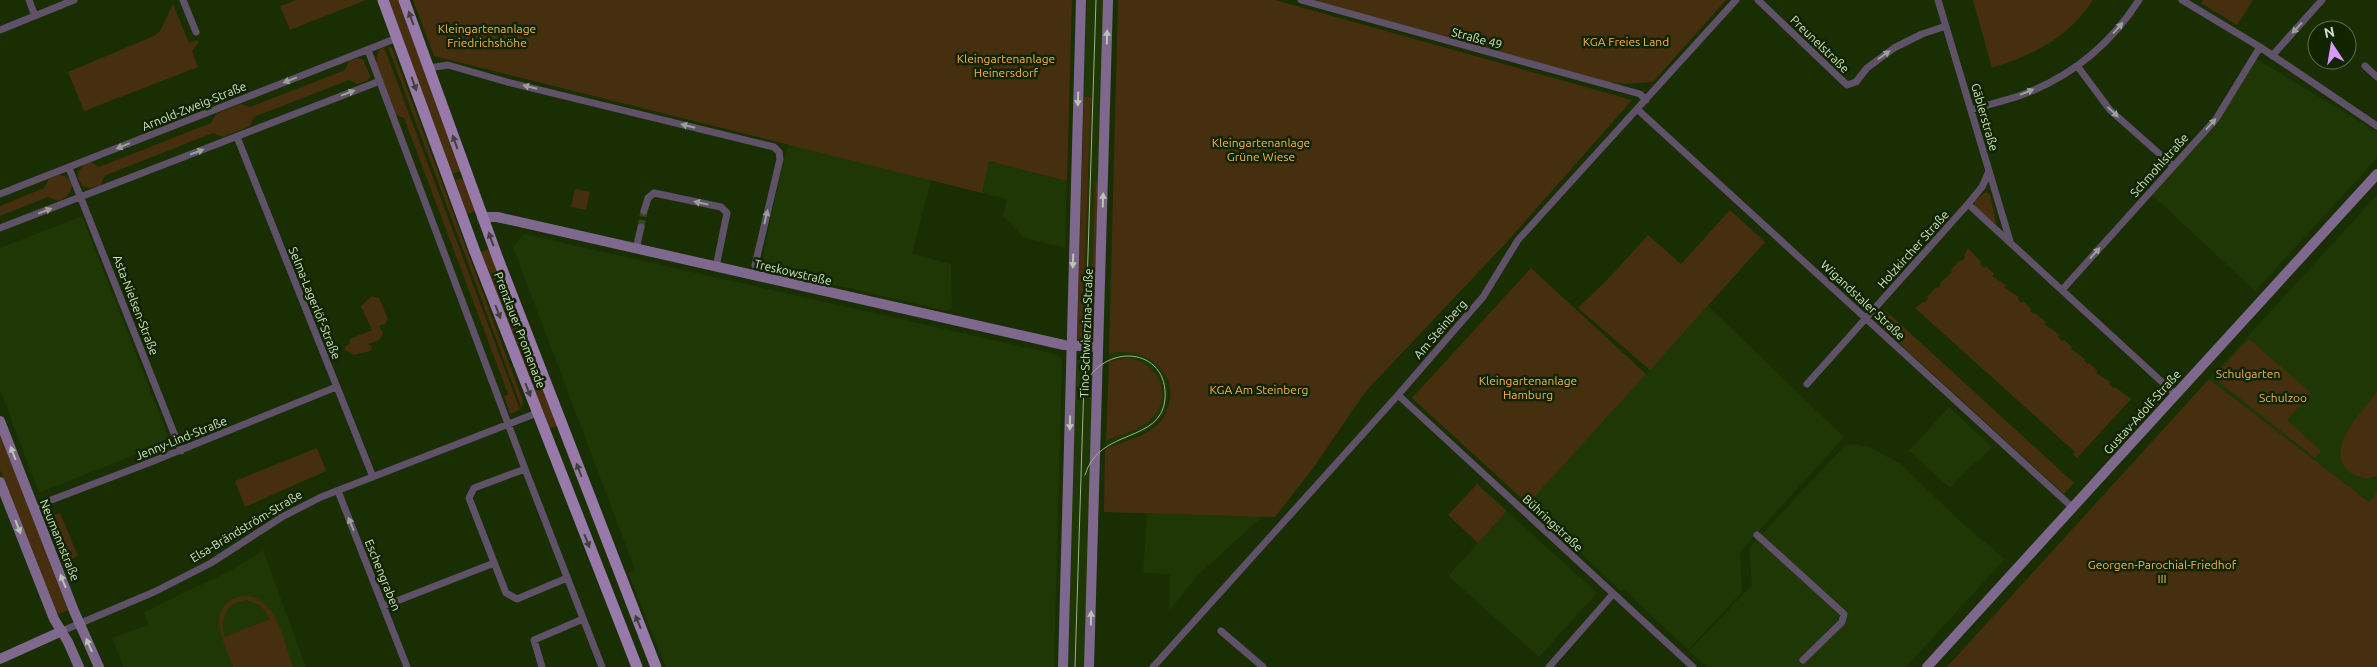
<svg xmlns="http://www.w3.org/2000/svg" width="2377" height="667" font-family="Ubuntu,sans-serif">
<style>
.built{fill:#1f3704}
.green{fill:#462f0e;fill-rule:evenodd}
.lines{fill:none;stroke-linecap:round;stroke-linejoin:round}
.street-tunnel{stroke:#344920;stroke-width:7;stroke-dasharray:7 3.5;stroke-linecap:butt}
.street{stroke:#5f5168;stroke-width:7}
.secondary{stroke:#7f688d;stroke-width:10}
.primary{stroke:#977aa9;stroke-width:11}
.tram{stroke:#9eb08f;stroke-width:1}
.oneway{fill:#3f423b}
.oneway2{fill:#9da09a}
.oneway3{fill:#bcc3b6}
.labels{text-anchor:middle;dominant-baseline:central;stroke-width:5;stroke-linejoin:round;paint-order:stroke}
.park-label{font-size:12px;fill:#fcb24b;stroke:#102400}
.street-label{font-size:12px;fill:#d0e1c3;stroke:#102400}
</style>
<rect width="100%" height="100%" fill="#192e03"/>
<path class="built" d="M1087,0H1104L1098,182L1095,183L1090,340H1082L1091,98L1084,97Z
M2255,58L2377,132V158L2255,291L2151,194L2217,122Z
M788,144L931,180L912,254L951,264L952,308L948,311L761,268L771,216Z
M988,161L1067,181L1065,248L1023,237L1003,216L1007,199L982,193Z
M2377,195V492L2369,502L2209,379Z
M82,216L170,441L39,493L0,390V248Z
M524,234L1059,355L1062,360L1054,667H666L628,573L635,570L513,247Z
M1707,305L1844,437L1740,552L1742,592L1688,650L1624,589L1621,591L1528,504Z
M1128,351L1143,354L1155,361L1165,374L1169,387L1167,408L1161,419L1152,428L1105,450L1106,441L1144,425L1125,358L1109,362V354Z
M1093,359L1085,667H1068L1076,360Z
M1949,407L1992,447L1977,463L1975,462L1950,488L1909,451Z
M1851,444L1869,447L1901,464L1961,522L2005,559L1906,667H1707L1689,651L1752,585L1749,548L1845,445Z
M1507,511L1597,593L1539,657L1448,576Z
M1147,513L1263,516L1198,575L1169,611L1170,574L1143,573Z
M263,550L306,667H123L112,638L148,625L144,612L230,571Z"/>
<path class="green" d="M296,0H366L290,30L280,6Z
M388,0H399L461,171L452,174Z
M413,0H1072L1067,181L989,161L982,193L434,56Z
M1118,0H1275L1632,100L1505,244L1366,391L1311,471L1275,517L1104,512L1105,450C1123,440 1150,437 1162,419C1187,381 1151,343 1109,354Z
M1315,0H1726L1653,82L1625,84L1603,81Z
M1973,0H2093C2067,39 2035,54 1992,68Z
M2203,0H2253L2237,25L2201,3Z
M173,4L189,43L196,40L199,42L192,51L198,67L84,111L68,72L154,36L160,31Z
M384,47L520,410L510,414L504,396L508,394L404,118L395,115L376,61L379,50Z
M388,47L392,48L523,401L522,409Z
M359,58L363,59L370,76L368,80L358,84L349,80L254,117L250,126L223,137L213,133L104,176L101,185L91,188L84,187L78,179V172L84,165L91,162L99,167L211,123L216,114L241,104L250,107L345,70L349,61Z
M1084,97H1091L1082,340L1077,339Z
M58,175C79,177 74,195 58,201L48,197L0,216V206L44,188L49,179Z
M463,178L475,211L467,214L455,180Z
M1095,182H1098L1094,340H1090Z
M575,189L590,192L586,210L571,207Z
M1986,192L1990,194L1996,223H1993L1975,206V200Z
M1730,210L1765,242L1650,370L1578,308L1610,277L1648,235L1681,264Z
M1968,248L1981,262L1980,264L1984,268L1986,266L1994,274L1992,276L2006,285L2004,287L2019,297L2018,299L2021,303L2023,301L2031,309L2030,311L2034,314L2035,313L2046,322L2044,324L2060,335L2058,337L2062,341L2064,340L2072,347L2071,349L2085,359L2084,361L2088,364L2089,363L2098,371L2096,373L2110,382L2109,384L2113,388L2115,387L2131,399L2077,458L2073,454L2075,452L1915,308L1923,302L1925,303L1928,299L1927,297L1936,287L1938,288L1941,284L1940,283L1952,272L1951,270L1960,260L1962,261L1965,258L1964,256Z
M490,249L557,426L548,429L480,252Z
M1531,268L1646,374L1528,504L1412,398Z
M372,296L379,298L388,319L385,324L379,326L383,333C380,342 376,341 368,344L372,347L370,351L354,355L345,350V347L350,343V339L372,330L361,306Z
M1885,310L2074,483L2064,494L1875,321Z
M2249,339L2311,393L2287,420L2321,451L2315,458L2213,377Z
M1125,358C1157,359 1175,396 1151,419C1139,431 1120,434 1106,441L1109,362Z
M2209,379L2369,502L2377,492V667H1947Z
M2377,392V476C2368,480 2359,478 2351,473C2321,452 2363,411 2377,392Z
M0,433L68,610L59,614L55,613L0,470Z
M317,448L326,471L245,507L235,481Z
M1477,484L1507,511L1478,543L1448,515Z
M60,513L78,556L67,561L50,517Z
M243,596C277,595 284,643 293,667H233C224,643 203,604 243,596ZM247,600L261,606L270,619L225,637C218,619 227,602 247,600Z"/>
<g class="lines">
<path class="street-tunnel" d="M641,227L644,211"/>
<path class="street" d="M29,0L35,16
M183,0L196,32
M1301,0L1640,94L1646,100
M1758,0L1847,85L1856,82L1867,68L1894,48L1922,34L1946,26
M1938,0L2010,241
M2182,0L2260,47L2377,126
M0,30L74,0
M368,50L525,469L602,667
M2272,56L2322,0
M2365,66L2377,77
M2078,67L2110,110L2173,166
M429,68L448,65L507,82L774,147L779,152L780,159L755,265
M1637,109L2072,507
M1971,110C1987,105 2003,101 2019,96C2069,78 2110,45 2139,0
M237,137L373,477
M69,168L181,451
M0,194L397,38
M1968,204L2175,394
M644,211L648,198L654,193L721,207L727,213L716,267
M0,228L380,81
M636,249L641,227
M2062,290L2216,119L2260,47
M1807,384L1968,204L1982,187L1989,171
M1398,395L1693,667
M525,469L474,488L469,498L506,593L517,599L567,578
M338,491L407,667
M33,507L151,462L336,387
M1757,535L1844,614L1842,622L1803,660
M384,606L494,563
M62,631L154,592L211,563L282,517L321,497L537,413
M1221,631L1263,667
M542,667L534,640L583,619
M1153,667L1398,395L1483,297L1518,240L1736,0
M1549,667L1613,594"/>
<path class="secondary" d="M482,217H497L1064,345L1098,347
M0,421L74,611L99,667
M0,482L54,619L68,642L79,667
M0,659L62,631
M1063,667L1081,0
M1089,667L1108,0
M1927,667L2377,174"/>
<path class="primary" d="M383,0L475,252L637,667
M404,0L498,259L656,667"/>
<path class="tram" d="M1084,387C1102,342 1169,346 1165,399C1161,444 1099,427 1085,475
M1075,667L1096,0"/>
</g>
<defs><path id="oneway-solid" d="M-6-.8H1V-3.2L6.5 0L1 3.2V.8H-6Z" transform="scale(1.25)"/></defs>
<g class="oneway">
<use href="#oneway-solid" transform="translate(411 18) rotate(-110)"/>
<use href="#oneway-solid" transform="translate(414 84) rotate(70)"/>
<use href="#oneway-solid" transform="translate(455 142) rotate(-110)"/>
<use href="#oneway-solid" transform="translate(491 239) rotate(-110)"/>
<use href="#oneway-solid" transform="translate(498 312) rotate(69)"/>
<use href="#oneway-solid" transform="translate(528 390) rotate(69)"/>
<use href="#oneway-solid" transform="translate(579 470) rotate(-111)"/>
<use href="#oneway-solid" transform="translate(587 541) rotate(68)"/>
<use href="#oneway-solid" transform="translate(638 622) rotate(-112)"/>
</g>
<g class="oneway2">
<use href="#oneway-solid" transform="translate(2118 28) rotate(-49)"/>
<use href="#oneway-solid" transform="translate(2297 28) rotate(132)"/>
<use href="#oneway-solid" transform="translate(1884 55) rotate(-35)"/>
<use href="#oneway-solid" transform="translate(290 80) rotate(159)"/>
<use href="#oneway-solid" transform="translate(530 87) rotate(-166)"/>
<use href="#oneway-solid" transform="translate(2027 92) rotate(-23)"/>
<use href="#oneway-solid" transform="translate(348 93) rotate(-21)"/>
<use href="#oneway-solid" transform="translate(2113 112) rotate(43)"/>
<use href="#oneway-solid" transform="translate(2211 124) rotate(-48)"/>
<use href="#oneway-solid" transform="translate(688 126) rotate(-166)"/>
<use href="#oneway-solid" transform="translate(123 146) rotate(158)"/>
<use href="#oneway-solid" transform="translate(197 152) rotate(-21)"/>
<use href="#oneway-solid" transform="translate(701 203) rotate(-168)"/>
<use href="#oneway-solid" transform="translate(45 211) rotate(-21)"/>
<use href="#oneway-solid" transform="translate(766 217) rotate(-77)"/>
<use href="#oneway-solid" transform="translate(2095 253) rotate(-48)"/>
<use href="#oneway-solid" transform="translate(351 524) rotate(-112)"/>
</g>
<g class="oneway3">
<use href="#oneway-solid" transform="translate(1107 37) rotate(-89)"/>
<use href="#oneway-solid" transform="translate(1078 99) rotate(92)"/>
<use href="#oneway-solid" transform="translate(1103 200) rotate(-88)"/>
<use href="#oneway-solid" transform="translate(1073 261) rotate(92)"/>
<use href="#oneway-solid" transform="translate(1070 423) rotate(91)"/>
<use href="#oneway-solid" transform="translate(13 453) rotate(-111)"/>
<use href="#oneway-solid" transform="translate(18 527) rotate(69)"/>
<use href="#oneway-solid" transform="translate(63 581) rotate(-112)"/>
<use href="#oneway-solid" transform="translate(1091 618) rotate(-89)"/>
<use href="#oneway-solid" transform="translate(89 645) rotate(-114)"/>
</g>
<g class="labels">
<g class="park-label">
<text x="487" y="28">Kleingartenanlage<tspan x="487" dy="14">Friedrichshöhe</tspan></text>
<text x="1626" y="41">KGA Freies Land</text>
<text x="1006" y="58">Kleingartenanlage<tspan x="1006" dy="14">Heinersdorf</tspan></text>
<text x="1261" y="142">Kleingartenanlage<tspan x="1261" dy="14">Grüne Wiese</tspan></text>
<text x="2248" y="373">Schulgarten</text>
<text x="1528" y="380">Kleingartenanlage<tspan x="1528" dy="14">Hamburg</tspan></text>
<text x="1259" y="389">KGA Am Steinberg</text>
<text x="2283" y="397">Schulzoo</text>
<text x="2162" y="564">Georgen-Parochial-Friedhof<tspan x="2162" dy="14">III</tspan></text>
</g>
<g class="street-label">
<text transform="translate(1477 38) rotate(15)">Straße 49</text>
<text transform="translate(1820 44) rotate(44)">Preunelstraße</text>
<text transform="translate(194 106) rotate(-22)">Arnold-Zweig-Straße</text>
<text transform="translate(1985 117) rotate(74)">Gäblerstraße</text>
<text transform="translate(2159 165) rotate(-48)">Schmohlstraße</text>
<text transform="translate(1913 249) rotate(-48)">Holzkircher Straße</text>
<text transform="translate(793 272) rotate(13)">Treskowstraße</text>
<text transform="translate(1863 300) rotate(43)">Wigandstaler Straße</text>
<text transform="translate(315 303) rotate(68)">Selma-Lagerlöf-Straße</text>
<text transform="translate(136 305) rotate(69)">Asta-Nielsen-Straße</text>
<text transform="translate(1440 329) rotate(-49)">Am Steinberg</text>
<text transform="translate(520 330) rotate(69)">Prenzlauer Promenade</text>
<text transform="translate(1086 333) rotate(-88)">Tino-Schwierzina-Straße</text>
<text transform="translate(2142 412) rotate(-48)">Gustav-Adolf-Straße</text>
<text transform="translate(181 438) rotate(-22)">Jenny-Lind-Straße</text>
<text transform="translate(1553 523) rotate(43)">Bühringstraße</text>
<text transform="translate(246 526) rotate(-31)">Elsa-Brändström-Straße</text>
<text transform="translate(60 540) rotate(68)">Neumannstraße</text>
<text transform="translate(383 575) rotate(68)">Eschengraben</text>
</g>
</g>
<g transform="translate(2332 45) rotate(348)"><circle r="24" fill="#102400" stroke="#5d704e"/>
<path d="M0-4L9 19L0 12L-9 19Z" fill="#d69bfa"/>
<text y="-8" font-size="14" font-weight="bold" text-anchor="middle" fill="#d0e1c3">N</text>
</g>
</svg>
